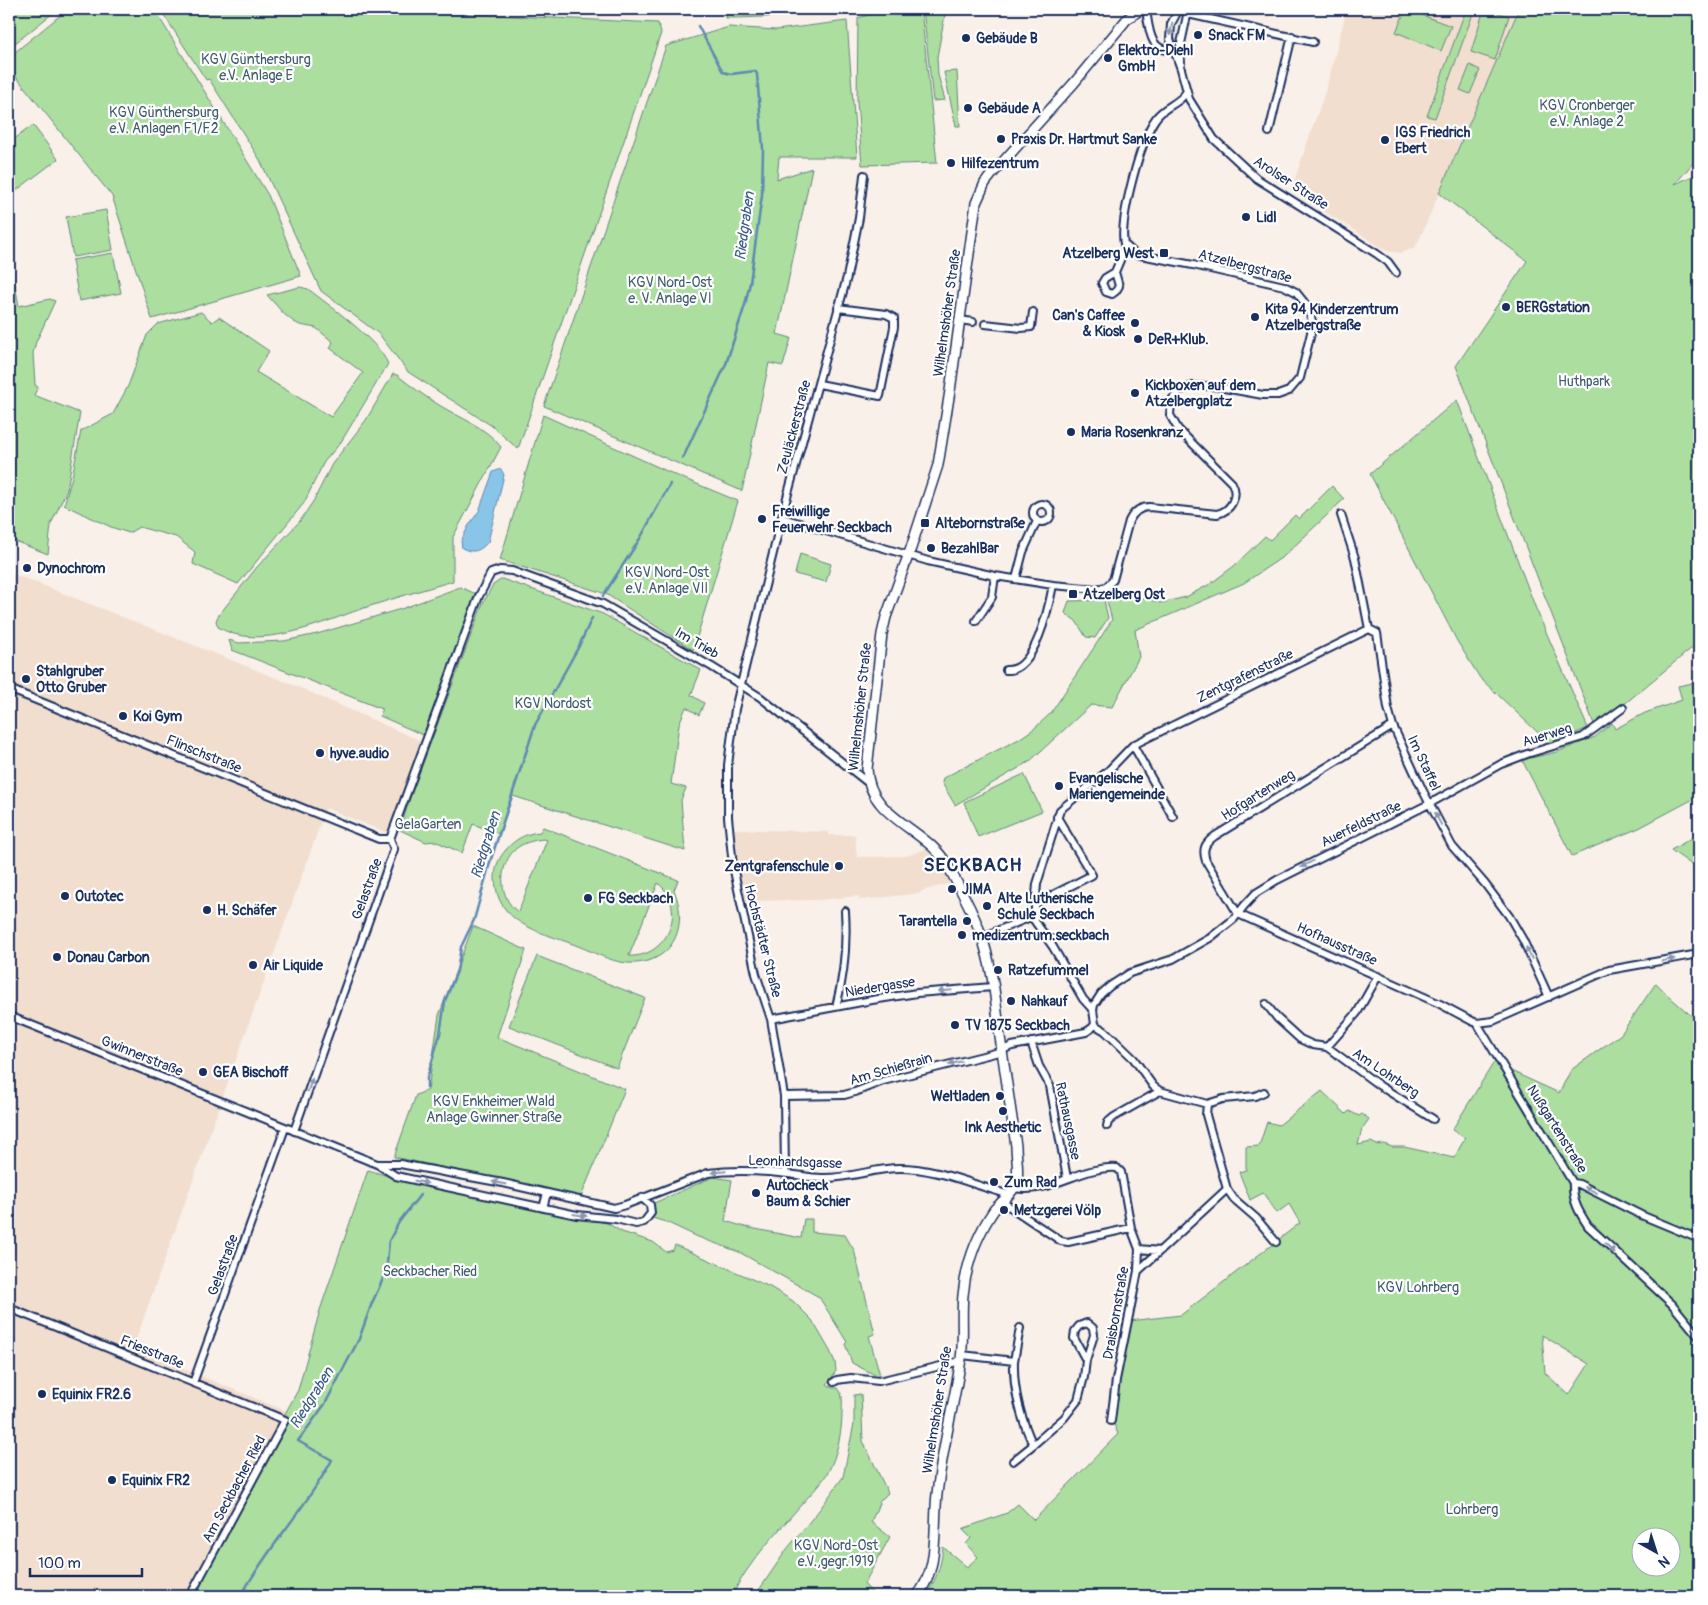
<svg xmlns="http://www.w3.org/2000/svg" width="1708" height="1605" font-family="Pangolin,sans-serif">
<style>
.built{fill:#f1dece}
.green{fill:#acde9f;stroke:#64867e;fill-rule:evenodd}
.water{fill:#89c5e9;stroke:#5d89b1}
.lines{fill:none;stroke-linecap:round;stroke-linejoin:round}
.stream{stroke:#5d89b1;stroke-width:2.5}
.street-casing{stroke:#1b2f5e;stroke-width:10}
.secondary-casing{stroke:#1b2f5e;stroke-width:12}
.street{stroke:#fff;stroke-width:6}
.secondary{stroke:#fff;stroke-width:9}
.tram{stroke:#1b2f5e;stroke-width:1}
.oneway{fill:#8d97ae}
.poi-dot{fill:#1b2f5e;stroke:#fff;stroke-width:2}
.labels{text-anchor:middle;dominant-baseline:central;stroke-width:4.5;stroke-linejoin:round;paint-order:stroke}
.poi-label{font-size:14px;font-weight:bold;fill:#1b2f5e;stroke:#fff;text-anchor:start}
.park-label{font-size:14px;fill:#3f5b6e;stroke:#fff}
.street-label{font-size:14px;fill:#1b2f5e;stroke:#fff}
.water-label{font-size:15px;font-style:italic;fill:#3c5c88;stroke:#fff}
.district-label{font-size:19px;font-weight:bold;letter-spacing:1px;fill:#1b2f5e;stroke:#fff}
</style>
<rect width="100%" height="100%" fill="#f9f0e9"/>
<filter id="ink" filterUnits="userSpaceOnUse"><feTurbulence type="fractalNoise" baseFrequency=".02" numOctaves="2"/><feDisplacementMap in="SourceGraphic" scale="10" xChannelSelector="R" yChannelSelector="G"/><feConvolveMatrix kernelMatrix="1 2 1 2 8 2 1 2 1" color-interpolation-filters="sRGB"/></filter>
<g filter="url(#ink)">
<path class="built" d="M518,9H790L748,13L704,15Z
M1347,9H1519L1419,240L1414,248L1407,251L1400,253L1387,251L1291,190L1326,89Z
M9,572L289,683L421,741L387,833L326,808L133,1348L291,1413L194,1596H9Z
M734,829L829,832V835H855L857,857L907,856L926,849L935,858L951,883L921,891V893L860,900L859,896L817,900L747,901L745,899L740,873Z"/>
<path class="green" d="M9,9H58L9,48Z
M68,9H154L268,195L301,276L152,319L112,196L9,68V57Z
M160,9H366L658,23L661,33L518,449L492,426L408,372L379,334L321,291L260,160L209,79L206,80Z
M790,9H837C800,15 764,18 726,18V14Z
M888,9H921L937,163L862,165L857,102L858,18Z
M923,9H946L937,57L938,75L945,100L933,101Z
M1406,9L1451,26L1441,51L1396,32Z
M1466,9L1474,11L1435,118L1427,116Z
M1484,9L1509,16L1495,60L1471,52Z
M1519,9H1699V156L1675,184L1699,173V642L1622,706L1594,724L1456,366L1527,261L1439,193Z
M847,21L857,157H779L777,179L812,168L777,334L791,338L783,366L769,363L742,491L544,406L666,46L729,27L776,30Z
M1470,65L1480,70L1470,94L1460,90Z
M957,71L960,126H956L944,72Z
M33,125L58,159L9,196V143Z
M106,210L113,250L73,257L66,217Z
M113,253L121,293L79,301L72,260Z
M9,263H11L19,306L50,299L55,301L36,342L33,353L35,385L38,387L34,395L80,413L67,490L51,524L48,554L9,539Z
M300,287L308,289C329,305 378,340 388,364L341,442L324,462L304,503L238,584L193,564L195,552L176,537L139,527L129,533L111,527L64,505L72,477L81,431L113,414L128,386L147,335L158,324L201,312L212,322L219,317L269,351L256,372L331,417L363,373L330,348L333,342L316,328L300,325L294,322L284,314L267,295Z
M393,374L397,375C411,386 424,396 439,405C460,418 486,427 501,447L453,537V581C422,590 391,599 361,609C321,623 258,652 218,627L216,621L218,616L257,567L300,521L314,500L332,464L366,420Z
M1457,400L1536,609L1588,728L1550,744L1480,678L1457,641L1370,474Z
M543,415L680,477L738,501L693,650L606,594L500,560Z
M1332,486L1344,499L1284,556L1244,583L1135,630L1139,657L1112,707L1091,705L1029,762L955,805L942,783L943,778L1019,739L1035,728L1051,713L1112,620L1106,597L1119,591L1161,603L1186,597L1210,584L1234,566L1265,536L1270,540L1295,515L1299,519Z
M800,554L831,564L826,582L795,574Z
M502,579L603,614L701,670L691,695L704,703L699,715L686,707L679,724L671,784L686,788L681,800L685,851L513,796L499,834L473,824L462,853L435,841L426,842L400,830L410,798L483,603L493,585Z
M460,587L476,594L423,735L380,716L382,709L232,650L229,640L239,643L284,641L317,634L404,608Z
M1104,600L1108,618L1095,638L1086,637L1076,621L1065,613L1069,601Z
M1693,683L1694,696L1699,703V796L1639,828L1572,856L1522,760L1557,752L1595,737L1612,723L1615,729L1645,713L1682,700L1678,686Z
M1024,774L1042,811L978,837L964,802Z
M543,827L678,880L674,890C688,923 676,960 636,963C616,965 596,953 578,946C548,934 501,926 496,887C494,878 495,867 500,858C509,843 523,833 540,832ZM544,839L547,840L518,912C497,897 498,862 518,847C526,842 535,840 544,839ZM658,883C688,908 668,958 629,956Z
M1699,834V867L1689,863L1671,850Z
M473,926L526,950L497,1037L625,1089L581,1197L394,1157L416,1095L428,1090L439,1015Z
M537,956L645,998L617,1068L509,1026Z
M1656,983L1671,998L1695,1019L1699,1041V1596H926C936,1579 941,1568 943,1547L967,1567L978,1557L966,1544L971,1538L962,1529L1007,1513L1018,1504L1034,1520L1118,1434L1113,1422L1119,1379L1129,1321L1181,1315L1300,1223L1289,1204L1277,1213L1263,1193L1250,1200L1239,1172L1246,1170V1147L1259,1146L1267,1122L1279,1125L1322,1091L1346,1114L1349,1111L1359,1116L1362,1114L1369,1119L1362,1129L1358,1145L1371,1142L1377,1145L1384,1144L1392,1147H1404L1454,1158L1465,1138L1452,1130L1496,1059L1500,1066L1559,1093L1571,1070L1621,1034ZM1542,1335L1589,1364L1569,1395L1545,1373ZM1640,1538H1670V1568H1640Z
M368,1170L395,1178L607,1223L622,1232L653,1242L666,1252L673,1250L675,1245L770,1287L793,1301L812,1320L830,1351L835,1362L836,1371L827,1384L832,1388H838C844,1395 842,1404 842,1414C842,1430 838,1450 831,1466C825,1481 811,1493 801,1505C776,1534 748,1562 732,1596H185L298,1390L320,1310Z
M713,1177L732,1180L725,1221L745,1227L801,1238L804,1219H812V1232L845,1235L854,1250L875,1334L869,1336L880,1375H875L852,1363L845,1344L847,1342L819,1297L739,1252L698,1237L666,1222L652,1218L654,1203Z
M861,1394L863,1441L888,1493L880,1501L871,1522L890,1537L864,1584L875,1596H757L759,1590L787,1549L820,1509L843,1477L854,1424V1395Z"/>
<path class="water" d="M501,469L504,475L488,542C480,551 473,554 462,548L461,541L469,525L479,511L493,472Z"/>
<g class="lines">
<path class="stream" d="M683,458L726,364L745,305L750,283L762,195L763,149L757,74L755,71L731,74L723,72L698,26
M603,596L641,537L670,484
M427,1088V1078L440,1034L445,1001L457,971L461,947L474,920L491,859L535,725L579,646L592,618
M241,1596C267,1548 306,1508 332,1460L298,1441L325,1404L359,1339L372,1303L382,1281L387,1263L389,1241L399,1222L420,1195"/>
<g class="street-casing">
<path id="street" d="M1146,9C1149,30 1150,58 1180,48
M1179,9L1171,24L1170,39L1181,69L1189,99L1214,139L1256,178L1377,254L1388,262L1396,273
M1185,9L1188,14L1313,42
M1181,63L1180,48L1188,11
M1269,132L1292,36
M1115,272L1119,286L1116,291L1112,294L1106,292L1102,283L1105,278L1115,272L1126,246
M960,320L973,322
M985,324L1021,328L1031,327L1033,312
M819,384L880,396L894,327V318L886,314L838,308
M1033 513a9 9 0 1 1 18 0a9 9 0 1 1-18 0Z
M1341,515L1355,558L1369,629L1377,633L1388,708L1393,726L1423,791L1452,846L1485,884L1509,916L1523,940L1549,997
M782,518L928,561L995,576L1053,585L1097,589L1106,587L1113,580L1129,521C1133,513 1139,507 1149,507L1217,514C1231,511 1239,496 1232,483L1178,429L1170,415L1171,401L1180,390L1193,386H1213L1263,395H1278L1289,391L1300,378L1311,333L1312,321L1308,307L1296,292L1284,286L1193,265L1135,254L1124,244C1119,220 1141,138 1156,118C1164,106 1180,104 1187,91
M1016,579L1023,552L1037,521
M976,621L992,597L995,576
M1006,670C1035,673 1049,606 1053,585
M9,689L379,839H390
M1133,745L1173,817
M1035,904L1092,875L1057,817
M1238,914L1440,1004L1472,1021L1477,1023L1493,1021L1609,970L1699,954
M1238,914L1206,861C1202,849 1205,843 1215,836L1393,726
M982,937L1033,916
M1266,1004L1277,1018L1300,1039L1313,1045L1327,1047L1380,1086L1433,1119
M836,1007C844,976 847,943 845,911
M1093,1010L1083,999L1053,947L1034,920L1037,884L1060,810L1109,770L1133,745L1369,629
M9,1016L377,1164L396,1176L577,1215L616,1219L636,1224L644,1222L651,1213L650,1205L642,1198
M771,1019L872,1000L917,993L993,987
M1477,1023L1573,1183L1579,1184L1641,1215L1699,1239
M1095,1025L1105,1031L1134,1059L1153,1086L1160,1091L1207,1104L1223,1099L1255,1096L1264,1092
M1031,1042L1039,1066L1050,1086L1067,1178
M1327,1047L1357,1013L1378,976
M784,1096L844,1095L855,1092L883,1081L995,1053L1012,1046L1086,1032L1092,1028L1095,1024L1093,1010L1094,1005L1101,994L1110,986L1130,973L1173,959L1210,938L1234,919L1244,906L1256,893L1277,880L1429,804L1501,764L1527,754L1583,737L1623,708
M1207,1104L1206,1115L1227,1189L1234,1199L1256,1218L1276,1242
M1107,1126L1108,1122L1114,1117L1160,1091
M294,1131L394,849L390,839L479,596L491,573L500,570L512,571L603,604L712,667L760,697L867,782
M377,1164H400L503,1183L614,1208L625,1205L708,1173C732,1170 763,1171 788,1174C799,1175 810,1178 822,1178C849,1179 873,1168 900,1168C937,1168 973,1185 1007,1194
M785,1173L784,1096L771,1019L756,974L733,866L728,817V765L735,709L783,512L847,277L859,218L864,175
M1573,1183C1572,1201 1579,1212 1588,1226L1672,1304L1699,1337
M1015,1188C1049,1195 1082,1165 1117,1168L1121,1172L1131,1228L1139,1249L1138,1271L1116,1380L1111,1421
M1001,1201L1061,1241L1068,1242L1131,1228
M543,1208L547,1193
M1139,1249L1160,1251
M1138,1271L1227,1189
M9,1308L285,1420L190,1596
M962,1355L1014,1361C1013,1390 1021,1419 1033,1445L1013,1461
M1014,1361L1020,1328
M834,1382L837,1380L851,1378L879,1381L961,1361
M193,1383L285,1128
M1033,1445L1064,1418L1078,1400L1084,1377L1086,1360L1094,1335L1093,1328L1087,1323L1079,1326L1075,1331L1074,1338L1086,1360"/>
</g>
<g class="secondary-casing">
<path id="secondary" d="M917,1596C940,1568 933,1528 937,1494C942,1449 954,1404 961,1359C964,1338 961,1316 963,1295C966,1264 977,1235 994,1210C1000,1203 1014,1192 1016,1184C1020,1174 1016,1158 1016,1146C1010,1107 1005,1069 999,1030C996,1002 993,974 985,947C978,921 962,892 949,868C929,828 869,820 867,769L882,634L886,617L911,548L938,465L950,391L976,203L985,183L992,174L1074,83L1127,19L1141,9"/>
</g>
<use href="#street" class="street"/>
<use href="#secondary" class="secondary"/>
<path class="tram" d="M593,9L699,12L765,9"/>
</g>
<defs><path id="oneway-solid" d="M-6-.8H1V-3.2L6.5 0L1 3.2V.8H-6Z" transform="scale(1.25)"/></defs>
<g class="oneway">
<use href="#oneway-solid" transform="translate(1171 29) rotate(102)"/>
<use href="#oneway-solid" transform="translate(1438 819) rotate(-118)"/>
<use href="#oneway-solid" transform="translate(1307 864) rotate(153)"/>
<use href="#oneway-solid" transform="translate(1529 953) rotate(-115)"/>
<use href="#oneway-solid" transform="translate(1668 960) rotate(-11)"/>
<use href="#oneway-solid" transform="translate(945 991) rotate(175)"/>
<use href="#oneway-solid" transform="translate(955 1063) rotate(165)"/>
<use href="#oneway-solid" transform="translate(310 1085) rotate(-70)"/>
<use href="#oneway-solid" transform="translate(719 1172) rotate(175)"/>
<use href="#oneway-solid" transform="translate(421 1182) rotate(12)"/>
<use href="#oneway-solid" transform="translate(499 1183) rotate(-169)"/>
<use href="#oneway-solid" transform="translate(1591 1190) rotate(-154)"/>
<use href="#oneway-solid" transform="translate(580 1215) rotate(8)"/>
<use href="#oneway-solid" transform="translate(1610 1248) rotate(44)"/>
</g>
</g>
<g class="poi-dot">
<circle cx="1198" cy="35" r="5"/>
<circle cx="966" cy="38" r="5"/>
<circle cx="1108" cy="58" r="5"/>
<circle cx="968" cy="108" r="5"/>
<circle cx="1001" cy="139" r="5"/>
<circle cx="1385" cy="140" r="5"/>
<circle cx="951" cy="163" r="5"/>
<circle cx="1246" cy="217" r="5"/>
<rect x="1159" y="248" width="10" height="10" rx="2.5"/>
<circle cx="1506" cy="307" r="5"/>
<circle cx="1255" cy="317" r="5"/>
<circle cx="1135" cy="323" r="5"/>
<circle cx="1138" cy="339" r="5"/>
<circle cx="1135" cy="393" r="5"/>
<circle cx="1071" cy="432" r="5"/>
<circle cx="762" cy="519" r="5"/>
<rect x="920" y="518" width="10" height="10" rx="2.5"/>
<circle cx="931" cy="548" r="5"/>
<circle cx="27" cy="568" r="5"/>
<rect x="1068" y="589" width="10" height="10" rx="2.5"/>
<circle cx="26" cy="679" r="5"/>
<circle cx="123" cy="716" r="5"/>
<circle cx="320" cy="753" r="5"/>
<circle cx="1059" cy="786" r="5"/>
<circle cx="839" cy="866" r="5"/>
<circle cx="952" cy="889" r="5"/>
<circle cx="65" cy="896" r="5"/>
<circle cx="588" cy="898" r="5"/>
<circle cx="987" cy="906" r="5"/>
<circle cx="207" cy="910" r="5"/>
<circle cx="967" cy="921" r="5"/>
<circle cx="962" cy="935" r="5"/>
<circle cx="57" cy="957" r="5"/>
<circle cx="253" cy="965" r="5"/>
<circle cx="998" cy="970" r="5"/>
<circle cx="1011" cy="1001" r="5"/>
<circle cx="955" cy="1025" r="5"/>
<circle cx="203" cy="1072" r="5"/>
<circle cx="1000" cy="1096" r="5"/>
<circle cx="1003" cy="1111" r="5"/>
<circle cx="994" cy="1182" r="5"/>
<circle cx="756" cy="1193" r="5"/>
<circle cx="1004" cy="1210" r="5"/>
<circle cx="42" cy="1394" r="5"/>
<circle cx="112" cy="1480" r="5"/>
</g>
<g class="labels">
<g class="poi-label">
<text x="1208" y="35">Snack FM</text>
<text x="976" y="38">Gebäude B</text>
<text x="1118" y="50">Elektro-Diehl<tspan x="1118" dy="16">GmbH</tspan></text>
<text x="978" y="108">Gebäude A</text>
<text x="1395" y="132">IGS Friedrich<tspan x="1395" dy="16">Ebert</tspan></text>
<text x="1011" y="139">Praxis Dr. Hartmut Sanke</text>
<text x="961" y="163">Hilfezentrum</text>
<text x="1256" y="217">Lidl</text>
<text x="1154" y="253" text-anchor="end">Atzelberg West</text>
<text x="1516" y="307">BERGstation</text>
<text x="1265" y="309">Kita 94 Kinderzentrum<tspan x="1265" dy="16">Atzelbergstraße</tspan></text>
<text x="1125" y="315" text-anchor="end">Can's Caffee<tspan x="1125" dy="16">&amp; Kiosk</tspan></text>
<text x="1148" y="339">DeR+Klub.</text>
<text x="1145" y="385">Kickboxen auf dem<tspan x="1145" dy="16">Atzelbergplatz</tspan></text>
<text x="1081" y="432">Maria Rosenkranz</text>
<text x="772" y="511">Freiwillige<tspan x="772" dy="16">Feuerwehr Seckbach</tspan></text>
<text x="935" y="523">Altebornstraße</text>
<text x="941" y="548">BezahlBar</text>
<text x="37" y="568">Dynochrom</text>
<text x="1083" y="594">Atzelberg Ost</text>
<text x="36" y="671">Stahlgruber<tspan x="36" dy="16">Otto Gruber</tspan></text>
<text x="133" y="716">Koi Gym</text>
<text x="330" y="753">hyve.audio</text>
<text x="1069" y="778">Evangelische<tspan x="1069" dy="16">Mariengemeinde</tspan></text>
<text x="829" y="866" text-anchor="end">Zentgrafenschule</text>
<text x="962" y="889">JIMA</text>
<text x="75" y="896">Outotec</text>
<text x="598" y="898">FG Seckbach</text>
<text x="997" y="898">Alte Lutherische<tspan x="997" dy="16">Schule Seckbach</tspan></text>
<text x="217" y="910">H. Schäfer</text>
<text x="957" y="921" text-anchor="end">Tarantella</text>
<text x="972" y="935">medizentrum:seckbach</text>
<text x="67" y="957">Donau Carbon</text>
<text x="263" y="965">Air Liquide</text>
<text x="1008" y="970">Ratzefummel</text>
<text x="1021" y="1001">Nahkauf</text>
<text x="965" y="1025">TV 1875 Seckbach</text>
<text x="213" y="1072">GEA Bischoff</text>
<text x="990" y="1096" text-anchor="end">Weltladen</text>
<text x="1003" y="1127" text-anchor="middle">Ink Aesthetic</text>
<text x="1004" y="1182">Zum Rad</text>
<text x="766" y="1185">Autocheck<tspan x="766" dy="16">Baum &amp; Schier</tspan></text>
<text x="1014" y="1210">Metzgerei Völp</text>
<text x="52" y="1394">Equinix FR2.6</text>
<text x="122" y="1480">Equinix FR2</text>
</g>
<g class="park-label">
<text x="256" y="59">KGV Günthersburg<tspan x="256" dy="16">e.V. Anlage E</tspan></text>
<text x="1587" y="105">KGV Cronberger<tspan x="1587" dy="16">e.V. Anlage 2</tspan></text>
<text x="164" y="112">KGV Günthersburg<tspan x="164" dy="16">e.V. Anlagen F1/F2</tspan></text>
<text x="670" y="282">KGV Nord-Ost<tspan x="670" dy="16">e. V. Anlage VI</tspan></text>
<text x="1584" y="381">Huthpark</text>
<text x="667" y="572">KGV Nord-Ost<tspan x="667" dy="16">e.V. Anlage VII</tspan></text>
<text x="553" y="703">KGV Nordost</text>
<text x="428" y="824">GelaGarten</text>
<text x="494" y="1101">KGV Enkheimer Wald<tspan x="494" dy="16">Anlage Gwinner Straße</tspan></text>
<text x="430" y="1271">Seckbacher Ried</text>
<text x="1418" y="1287">KGV Lohrberg</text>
<text x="1472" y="1509">Lohrberg</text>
<text x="836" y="1545">KGV Nord-Ost<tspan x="836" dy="16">e.V.,gegr.1919</tspan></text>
</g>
<g class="street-label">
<text transform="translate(1291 183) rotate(33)">Arolser Straße</text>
<text transform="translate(1245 266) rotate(15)">Atzelbergstraße</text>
<text transform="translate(947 313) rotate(-82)">Wilhelmshöher Straße</text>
<text transform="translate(794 427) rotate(-75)">Zeuläckerstraße</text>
<text transform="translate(697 643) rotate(30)">Im Trieb</text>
<text transform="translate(1245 676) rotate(-26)">Zentgrafenstraße</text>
<text transform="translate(860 707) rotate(-84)">Wilhelmshöher Straße</text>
<text transform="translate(1547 735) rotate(-17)">Auerweg</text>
<text transform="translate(204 754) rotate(22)">Flinschstraße</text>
<text transform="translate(1424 763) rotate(65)">Im Staffel</text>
<text transform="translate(1258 795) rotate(-32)">Hofgartenweg</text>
<text transform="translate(1361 824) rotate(-26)">Auerfeldstraße</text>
<text transform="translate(367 889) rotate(-70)">Gelastraße</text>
<text transform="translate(763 941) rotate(76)">Hochstädter Straße</text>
<text transform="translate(1337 944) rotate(24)">Hofhausstraße</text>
<text transform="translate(880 987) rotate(-9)">Niedergasse</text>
<text transform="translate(142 1056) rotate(22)">Gwinnerstraße</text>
<text transform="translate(891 1069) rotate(-16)">Am Schießrain</text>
<text transform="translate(1386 1073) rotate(34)">Am Lohrberg</text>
<text transform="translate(1068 1121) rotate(78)">Rathausgasse</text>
<text transform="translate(1557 1129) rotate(58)">Nußgartenstraße</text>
<text transform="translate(795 1162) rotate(2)">Leonhardsgasse</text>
<text transform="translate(223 1265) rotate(-70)">Gelastraße</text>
<text transform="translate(1116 1313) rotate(-80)">Draisbornstraße</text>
<text transform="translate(152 1352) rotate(22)">Friesstraße</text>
<text transform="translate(937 1410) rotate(-81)">Wilhelmshöher Straße</text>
<text transform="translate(234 1489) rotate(-62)">Am Seckbacher Ried</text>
</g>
<g class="water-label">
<text transform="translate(745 226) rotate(-82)">Riedgraben</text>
<text transform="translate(486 845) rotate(-73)">Riedgraben</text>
<text transform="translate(312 1398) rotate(-58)">Riedgraben</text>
</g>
<g class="district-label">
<text x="973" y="865">SECKBACH</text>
</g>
</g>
<rect width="1708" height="1605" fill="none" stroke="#fff" stroke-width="30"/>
<rect x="15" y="15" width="1678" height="1575" fill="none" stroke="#1b2f5e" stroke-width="2" filter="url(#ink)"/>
<g transform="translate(1656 1552) rotate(141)"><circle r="24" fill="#ffffff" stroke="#a4acbf"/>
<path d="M0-4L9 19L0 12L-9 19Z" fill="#1b2f5e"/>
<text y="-8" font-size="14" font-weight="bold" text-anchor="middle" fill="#1b2f5e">N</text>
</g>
<path d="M30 1568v8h112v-8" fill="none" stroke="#1b2f5e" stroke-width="2.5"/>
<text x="38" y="1568" font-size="15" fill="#1b2f5e" stroke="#ffffff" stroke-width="4" paint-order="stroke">100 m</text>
</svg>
